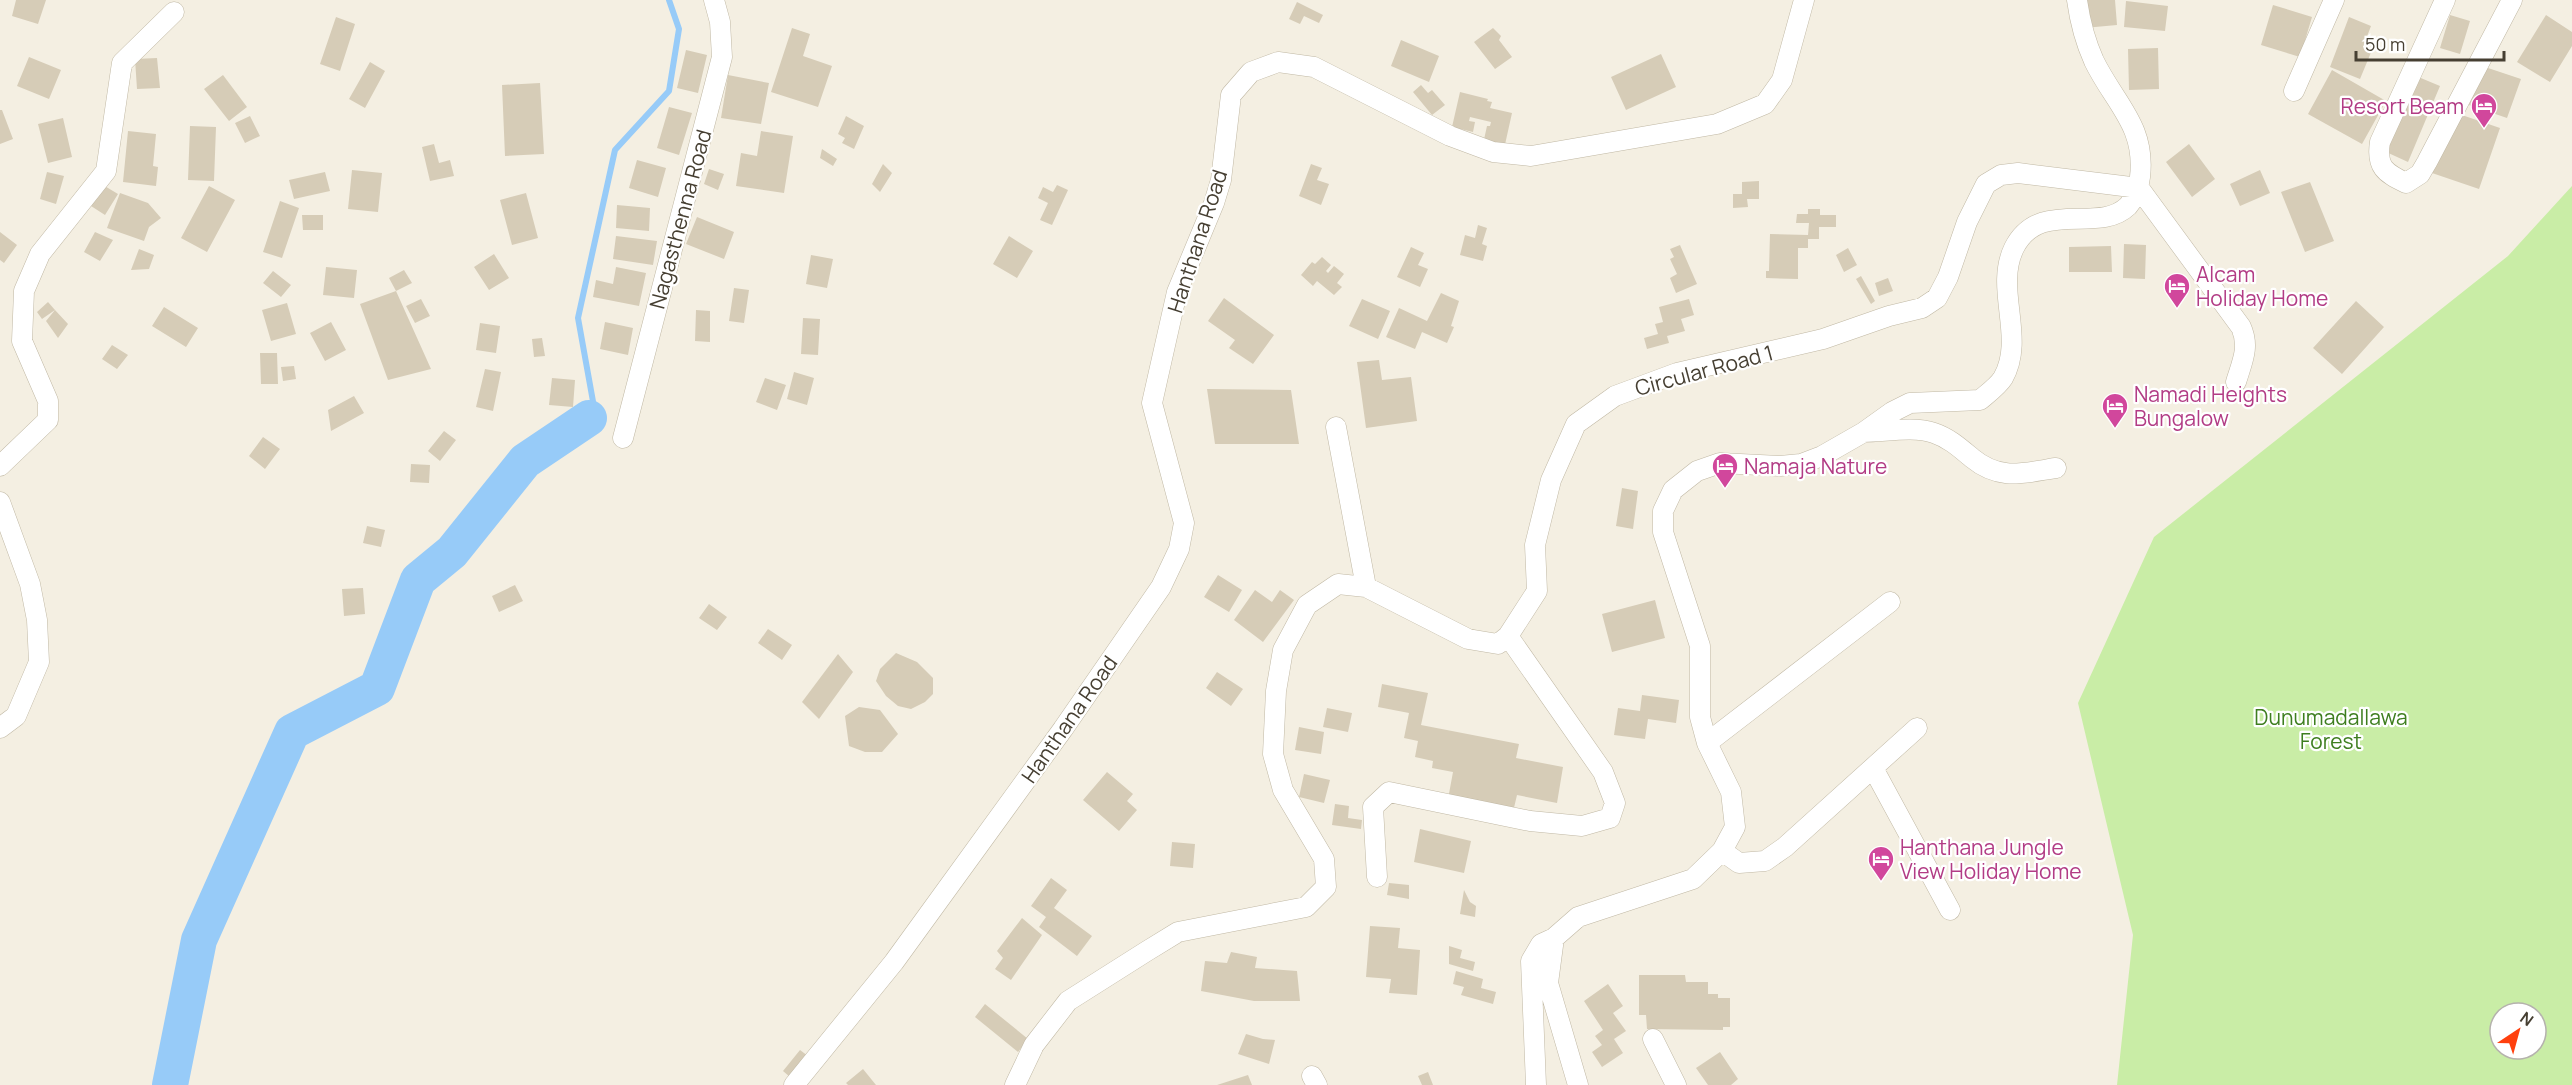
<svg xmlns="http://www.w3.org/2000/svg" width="2572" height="1085" font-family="Manrope,sans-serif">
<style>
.green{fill:#c9eda6;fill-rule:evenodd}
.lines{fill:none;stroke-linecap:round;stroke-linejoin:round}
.stream{stroke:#97cbf8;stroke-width:6}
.river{stroke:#97cbf8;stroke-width:36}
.building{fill:#d6ccb7}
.minor-casing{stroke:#c0b8a4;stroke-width:21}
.minor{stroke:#fff;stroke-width:20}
.labels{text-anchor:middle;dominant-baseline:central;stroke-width:4.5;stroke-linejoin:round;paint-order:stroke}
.hotel-label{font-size:21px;fill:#b23c85;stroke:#fff;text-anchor:start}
.street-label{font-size:21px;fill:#463f32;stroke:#fff}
.park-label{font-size:21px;fill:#3e7e1f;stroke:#fff}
</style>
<rect width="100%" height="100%" fill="#f4efe2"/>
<path class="green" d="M2572,186V1085H2117L2133,935L2078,703L2154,537L2508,256ZM2500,1013H2536V1049H2500Z"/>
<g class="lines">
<path class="stream" d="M594,407L578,318L615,150L669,91L679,29L669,0"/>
<path class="river" d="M170,1085L199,940L292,732L377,688L418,580L452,552L525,461L589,418"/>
</g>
<path class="building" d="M16,0H46L38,24L12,16Z
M2081,0H2115L2117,25L2084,28Z
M2126,1L2168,6L2165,31L2124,27Z
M1297,2L1323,15L1319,23L1304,16L1300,24L1289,19Z
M2273,5L2312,17L2300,57L2261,45Z
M2450,15L2470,21L2460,54L2440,48Z
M2546,15L2572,32V46L2550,82L2517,62Z
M336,17L355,24L340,71L320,64Z
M2349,17L2371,26L2363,47L2372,50L2360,79L2330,67Z
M792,28L810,34L803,56L832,66L818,107L771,92Z
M1493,28L1501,36L1499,40L1512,57L1495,69L1474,42Z
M1401,40L1439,56L1429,82L1391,66Z
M2158,48L2159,89L2129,90L2128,49Z
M686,50L707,55L698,93L677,88Z
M1661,54L1676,87L1626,110L1611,77Z
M29,57L61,70L49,99L17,86Z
M157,58L160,88L137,89L135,59Z
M370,62L385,71L365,108L349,99Z
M2482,66L2521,79L2507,118L2469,105Z
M2332,70L2386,101L2362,144L2308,114Z
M223,75L247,107L229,121L204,89Z
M728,75L769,83L761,124L721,118Z
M2416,76L2440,86L2408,162L2384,151Z
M540,83L544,154L505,156L502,85Z
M1421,85L1428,93L1432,90L1445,105L1432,115L1413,92Z
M1460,92L1488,99L1487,101L1492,102L1490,108L1512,113L1504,149L1483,144L1487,126H1490L1491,122L1470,117L1469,121L1475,122L1473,132L1452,127Z
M669,107L692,113L679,155L657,148Z
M0,110H2L13,139L0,144Z
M2453,112L2500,128L2479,189L2432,173Z
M250,116L260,136L245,143L235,123Z
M846,116L864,126L854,149L842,143L845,138L838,134Z
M63,118L72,157L48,163L38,124Z
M190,126L216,127L214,181L188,180Z
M128,131L156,134L153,166L158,167L156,186L123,182Z
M761,131L793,136L784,193L736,186L741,153L757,156Z
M434,144L439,163L450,160L454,176L430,181L422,147Z
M2189,144L2215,179L2192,197L2166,162Z
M822,149L837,159L833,166L820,158Z
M637,160L666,168L658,197L629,188Z
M883,164L892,173L880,192L872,184Z
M1311,164L1322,168L1317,180L1329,184L1321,205L1299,196Z
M709,169L724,174L718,190L704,184Z
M352,170L382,173L378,212L348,209Z
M2260,170L2270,193L2240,206L2230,184Z
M47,172L64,176L56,204L40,199Z
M325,172L330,191L294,199L289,180Z
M1759,181V199H1747L1748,207L1733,208V194H1742V182Z
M2310,182L2334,241L2305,252L2281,192Z
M103,185L118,194L105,215L91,206Z
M1057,185L1068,190L1052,225L1040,220L1048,203L1038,198L1043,187L1053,192Z
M209,186L235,200L207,252L181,238Z
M120,193L148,203L161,218L149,227L144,241L107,228Z
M526,193L538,238L512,245L500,200Z
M280,201L299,208L282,258L263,252Z
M617,205L650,208L649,231L616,228Z
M1808,209H1820V215H1836V227H1819V239H1808V248H1798V279L1766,278V271H1769L1770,234L1808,235L1809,223H1796L1797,214H1808Z
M302,215H323V230H303Z
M697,217L734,232L724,259L686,244Z
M1478,225L1487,228L1482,244L1487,246L1483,261L1460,255L1465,235L1475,238Z
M0,232L17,245L4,263L0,260Z
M95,232L113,240L100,261L84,252Z
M616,236L657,241L653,265L613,259Z
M1009,236L1033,251L1017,278L993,264Z
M2124,244L2146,245L2145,279L2123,278Z
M1680,245L1697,284L1676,293L1670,278L1677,274L1670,259L1674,257L1670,249Z
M2111,246L2112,272H2069V247Z
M1411,247L1424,253L1418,265L1428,269L1420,287L1397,277Z
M1848,248L1857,265L1844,272L1836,255Z
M139,249L154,255L149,269L131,270Z
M494,254L509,278L489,290L474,267Z
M811,255L833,259L827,288L806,284Z
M1322,257L1331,265L1326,271L1328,273L1334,266L1344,274L1337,283L1342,287L1334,295L1317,281L1313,286L1301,275L1312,262L1315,264Z
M326,267L357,270L354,298L323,295Z
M616,267L646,273L639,306L593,297L596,280L613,284Z
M404,270L412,283L396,291L431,369L388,380L360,304L396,291L389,278Z
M273,271L291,285L281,297L263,283Z
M1861,276L1875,301L1871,304L1856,279Z
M1888,278L1893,291L1879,296L1875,283Z
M734,288L749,290L744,323L729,321Z
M1441,293L1459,301L1451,326L1454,327L1447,343L1422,332L1415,349L1386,337L1399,308L1427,321Z
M1224,298L1274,335L1253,364L1229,348L1235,340L1208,321Z
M421,299L430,316L415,323L406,306Z
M1362,299L1390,311L1378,339L1349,326Z
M1689,299L1694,315L1681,319L1685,331L1667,336L1669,343L1647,349L1644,338L1658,334L1655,324L1663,322L1659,307Z
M2356,301L2384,327L2342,374L2313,348Z
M48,302L55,310L42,319L37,312Z
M287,303L296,334L271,341L262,310Z
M164,307L198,328L186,347L152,326Z
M55,310L68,324L58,338L46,321Z
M696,310L710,311V342L695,341Z
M803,318L820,319L818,355L801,354Z
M331,322L346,350L325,361L310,333Z
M605,322L633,328L628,355L600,349Z
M480,323L500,326L496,353L476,350Z
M542,338L545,356L534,357L532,339Z
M112,345L128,355L117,369L102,359Z
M260,353H277L278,384H261Z
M1379,360L1382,380L1411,377L1417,421L1366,428L1357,362Z
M294,366L296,379L283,381L281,367Z
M485,369L501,372L493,411L476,407Z
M794,372L814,378L807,405L787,399Z
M552,378L575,380L573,407L549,405Z
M765,378L786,385L777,410L756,402Z
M1207,389L1291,390L1299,444H1215Z
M354,396L364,413L331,431L328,410Z
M444,431L456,440L440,461L428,451Z
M263,437L280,449L265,469L249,456Z
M411,464L430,465L429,483L410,482Z
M1622,488L1638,491L1633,529L1616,526Z
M367,526L385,530L381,547L363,543Z
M1218,575L1242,590L1229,612L1204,597Z
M515,585L523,601L499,612L492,596Z
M363,588L365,614L344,616L342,589Z
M1255,590L1272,602L1280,590L1294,600L1263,642L1234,620Z
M1655,600L1665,638L1612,652L1602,614Z
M709,604L727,617L717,630L699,618Z
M768,629L792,645L782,660L758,643Z
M896,653L917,662L933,678V694L925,702L911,709L898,706L886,696L876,681L880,669Z
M838,654L853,672L819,719L802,702Z
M1217,672L1243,689L1231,706L1206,688Z
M1382,684L1428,693L1421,725L1519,744L1516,758L1563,767L1557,803L1517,795L1513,812L1448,799L1453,772L1432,768L1433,761L1415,757L1418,741L1404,738L1409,713L1378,707Z
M1642,695L1679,700L1676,723L1648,719L1645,739L1614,735L1618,708L1640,711Z
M859,707L880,710L898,734L882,752H865L849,746L845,716Z
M1327,708L1352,713L1348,732L1323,727Z
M1299,727L1324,732L1321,754L1295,750Z
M1107,772L1133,794L1127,801L1137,810L1119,831L1083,800Z
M1304,774L1330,780L1324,803L1299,797Z
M1335,804L1349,806L1348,818L1362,820L1361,829L1332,825Z
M1420,829L1471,841L1464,873L1414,862Z
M1172,842L1195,844L1193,868L1170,866Z
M1051,878L1067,890L1054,908L1092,936L1077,956L1039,927L1046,917L1031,906Z
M1389,883L1409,885V899L1387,895Z
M1464,890L1470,902L1476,906L1475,917L1460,914Z
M1022,918L1042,935L1011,980L995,969L1003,958L997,951Z
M1370,926L1400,928L1398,948L1420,950L1417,995L1389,993L1391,979L1366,977Z
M1449,946L1462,950L1460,958L1475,962L1473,971L1449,964Z
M1231,952L1257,957L1255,968L1297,971L1300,1001H1254L1201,991L1205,961L1227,963Z
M1456,971L1483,979L1481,988L1496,992L1493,1004L1461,995L1464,987L1453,984Z
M1639,975H1685L1686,982H1708V994H1718V998H1730V1027H1723V1030L1647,1029L1646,1015H1639Z
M1608,984L1623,1006L1613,1013L1626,1031L1614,1039L1623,1053L1602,1067L1592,1052L1602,1045L1595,1036L1603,1030L1584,1001Z
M985,1004L1028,1039L1018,1052L975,1017Z
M1246,1034L1263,1039L1275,1040L1269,1064L1238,1054Z
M800,1050L808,1056L790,1077L783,1071Z
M1720,1052L1738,1079L1731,1085H1708L1696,1068Z
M863,1069L876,1085H848L846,1083Z
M1428,1072L1433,1085H1422L1418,1076Z
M1248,1075L1252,1085H1217Z"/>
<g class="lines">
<g class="minor-casing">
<path id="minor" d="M2445,0L2380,142C2376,167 2385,173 2406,183L2420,174L2427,162L2512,0
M2294,91L2334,0
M2139,188L2241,327C2250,347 2242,362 2236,382
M1336,427L1366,587
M1864,432C1885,432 1913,426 1934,433C1949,438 1960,448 1972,458C2000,481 2023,473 2056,468
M623,438L722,57L720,22L714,0
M0,466L48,420V401L22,341L24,291L40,254L106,171L122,63L174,12
M0,502L30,584L37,620L39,662L16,716L0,728
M1707,743L1890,602
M1873,768L1950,910
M1722,851L1739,863L1765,861L1785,847L1917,728
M1377,877L1373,807L1389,792L1530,821L1582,826L1610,818L1615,803L1603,772L1508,636
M1653,1039L1676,1085
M1312,1076L1317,1085
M794,1085L894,962L1063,729L1161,587L1179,549L1184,523L1152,403L1177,292L1214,203L1221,180L1231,95L1251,72L1278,62L1314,67L1450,136L1493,152L1531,156L1717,124L1765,104L1782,80L1804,0
M1015,1085L1034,1045L1068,1001L1147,951L1178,932L1306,907L1326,887L1324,859L1283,790L1273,754L1276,691L1283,650L1307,605L1338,584L1366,587L1468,639L1498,644L1508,636L1537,591L1535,545L1551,480L1576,424L1615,396L1677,373L1823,339L1889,316L1922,308L1937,298L1948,277L1967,222L1986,184L2001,175L2018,173L2139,188
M1536,1085L1531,961L1541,944L1554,938
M1578,1085L1548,983L1554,938L1578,917L1693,879L1722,851L1735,827L1731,792L1707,743L1700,717V646L1663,532V511L1673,490L1697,471L1720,463L1780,466L1801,464L1822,456L1864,432L1892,412L1910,403L1980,400C1987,394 1998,386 2003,378C2026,338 1994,289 2014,248C2040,197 2098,235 2128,206C2135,198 2139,187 2140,177C2146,126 2115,104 2094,61C2085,41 2080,22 2077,0"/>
</g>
<use href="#minor" class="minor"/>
</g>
<defs>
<g id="hotel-pin" transform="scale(1.35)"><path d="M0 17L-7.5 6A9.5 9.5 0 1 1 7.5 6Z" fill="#d1479c" stroke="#fff"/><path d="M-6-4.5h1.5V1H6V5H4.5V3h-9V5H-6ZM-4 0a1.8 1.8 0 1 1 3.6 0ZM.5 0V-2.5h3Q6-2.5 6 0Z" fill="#fff"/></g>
</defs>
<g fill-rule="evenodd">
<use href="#hotel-pin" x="2484" y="106"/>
<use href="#hotel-pin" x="2177" y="286"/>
<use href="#hotel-pin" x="2115" y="406"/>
<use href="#hotel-pin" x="1725" y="466"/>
<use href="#hotel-pin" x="1881" y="859"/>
</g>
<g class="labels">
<g class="hotel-label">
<text x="2464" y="106" text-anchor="end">Resort Beam</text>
<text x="2196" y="274">Alcam<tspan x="2196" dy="24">Holiday Home</tspan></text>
<text x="2134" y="394">Namadi Heights<tspan x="2134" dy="24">Bungalow</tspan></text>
<text x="1744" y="466">Namaja Nature</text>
<text x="1900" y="847">Hanthana Jungle<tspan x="1900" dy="24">View Holiday Home</tspan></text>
</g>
<g class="street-label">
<text transform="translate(680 219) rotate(-75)">Nagasthenna Road</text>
<text transform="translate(1197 241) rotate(-72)">Hanthana Road</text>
<text transform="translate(1704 370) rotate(-15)">Circular Road 1</text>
<text transform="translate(1069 719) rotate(-55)">Hanthana Road</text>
</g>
<g class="park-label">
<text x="2331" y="717">Dunumadallawa<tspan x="2331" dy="24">Forest</tspan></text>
</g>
</g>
<g transform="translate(2518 1031) rotate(36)"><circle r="28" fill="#ffffff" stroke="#b5b2ad" stroke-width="1.5"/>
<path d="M0-4.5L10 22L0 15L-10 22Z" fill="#ff400e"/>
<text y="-9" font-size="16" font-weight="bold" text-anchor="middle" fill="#463f32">N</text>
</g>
<path d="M2356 51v9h148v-9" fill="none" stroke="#463f32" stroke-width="3"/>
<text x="2365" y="51" font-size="18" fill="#463f32" stroke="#ffffff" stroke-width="4.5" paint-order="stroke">50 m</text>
</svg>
